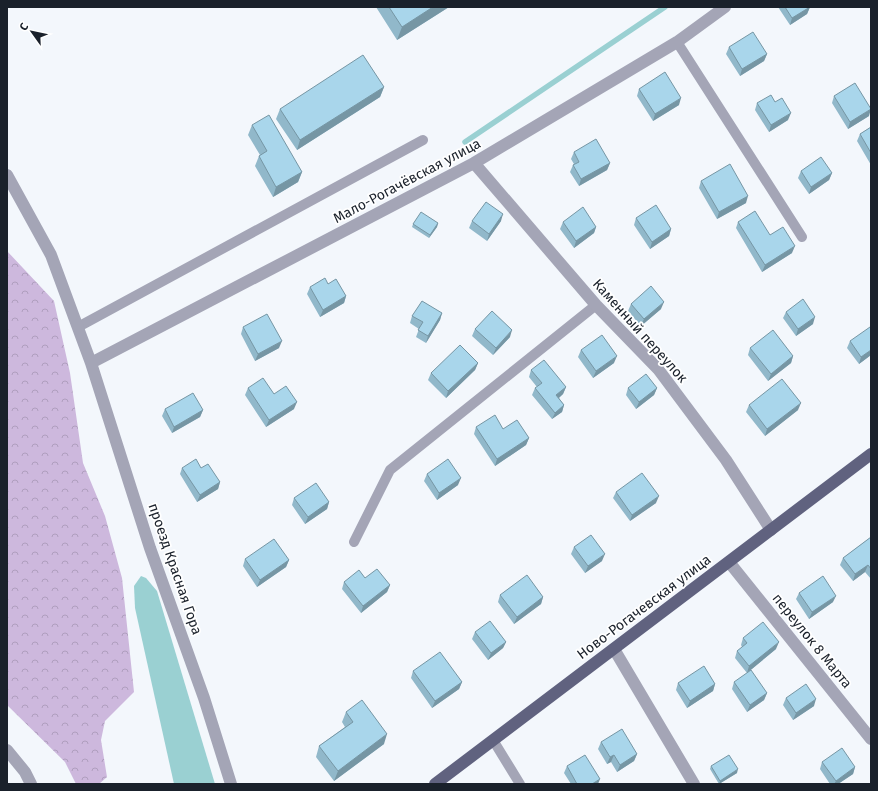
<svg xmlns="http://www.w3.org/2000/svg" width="878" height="791" font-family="'Fira Sans',sans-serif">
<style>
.forest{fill:url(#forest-crowns)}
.water{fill:#9ad0d2}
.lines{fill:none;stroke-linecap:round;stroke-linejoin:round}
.stream{stroke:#9ad0d2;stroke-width:5.5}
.lane{stroke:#a4a5b6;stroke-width:10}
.street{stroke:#a4a5b6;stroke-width:12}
.primary{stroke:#60627f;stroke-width:12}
.wall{fill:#91b8ca}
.shaded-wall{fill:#7696a4}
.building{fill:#a9d6eb;stroke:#7696a4}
.labels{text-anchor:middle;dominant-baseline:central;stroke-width:3.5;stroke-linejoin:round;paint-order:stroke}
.street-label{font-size:14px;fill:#1a212b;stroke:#fff}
</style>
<defs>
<pattern id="forest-crowns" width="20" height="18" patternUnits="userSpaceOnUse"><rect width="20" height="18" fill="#cdb8dd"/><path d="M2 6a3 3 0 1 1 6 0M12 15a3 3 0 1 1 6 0" fill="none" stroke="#af9ebe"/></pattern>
</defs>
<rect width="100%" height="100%" fill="#f3f7fc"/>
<path class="forest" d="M7,251L54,301L70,373L83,463L105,516L122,578L134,692L105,721L101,740L107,777L99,784H76L65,762L7,705Z"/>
<path class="water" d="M141,576L146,578L157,591L215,784H174L135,608L134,586Z"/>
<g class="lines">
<path class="stream" d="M465,142L665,7"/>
<path class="lane" d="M677,42L802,237
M78,327L423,140
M354,542L390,470L596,305
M493,740L520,784"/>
<path class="street" d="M474,163L596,305L658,369L726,460L771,530
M7,175L51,255L91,363L150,548L204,698L231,784
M91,363L474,163L677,42L725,7
M729,562L871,739
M614,649L694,784
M7,750L25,772L31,784"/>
<path class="primary" d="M435,784L871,454"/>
</g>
<path class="wall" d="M376,7H449L397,40Z
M778,7H810L807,14L790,25Z
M729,47L767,54L764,61L740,76L726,54Z
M384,87L380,97L297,150L276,119L280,109Z
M639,89L679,105L653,121L637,96Z
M834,96L869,116L848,129L832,103Z
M775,102L788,120L769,132L755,110L757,103Z
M252,125L302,172L298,182L273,197L255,166L259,156L260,155L248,135Z
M871,127V165L857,141L860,134Z
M574,152L610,163L607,170L579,186L570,172L573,165L574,164L571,159Z
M801,171L832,173L829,180L809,194L798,178Z
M701,181L746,203L717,219L699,188Z
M636,218L671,229L669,236L650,249L634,225Z
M472,221H501L487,241L469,228Z
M563,222L596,227L594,233L574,248L560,229Z
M738,222L770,235L792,253L762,272L736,228Z
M438,223L437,227L429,238L412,227L413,224Z
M328,284L346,296L344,303L320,317L307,294L310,287Z
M631,304L661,309L641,326L628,311Z
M786,312L813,324L796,336L783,318Z
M442,313L440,320L426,343L416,337L419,329L410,323L412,316Z
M243,327L279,348L255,361L241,334Z
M475,329L510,337L493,355L472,336Z
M850,341L871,355L859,364L847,348Z
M750,348L793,356L791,363L768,381L748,355Z
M581,350L614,363L593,378L578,357Z
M478,363L475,370L446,398L428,380L431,373Z
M531,370L566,387L563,394L559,398L564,405L562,412L552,419L532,395L535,388L537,387L529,377Z
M248,388L274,394L294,409L266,427L245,395Z
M628,388H657L654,395L636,409L626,395Z
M749,405L798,410L765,436L746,412Z
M165,409L203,410L200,417L172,433L162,416Z
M476,427L503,429L529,438L526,445L495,466L474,434Z
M182,468H201L220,482L218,489L197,502L180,474Z
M427,474L458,485L437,500L424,481Z
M616,492L656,503L630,521L613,498Z
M294,498L329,502L327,509L305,524L292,505Z
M871,537V579L865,572L853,581L840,565L843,558Z
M574,547L602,561L585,573L571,554Z
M245,559L289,560L286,567L257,587L243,566Z
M365,578L390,585L387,592L361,613L342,589L344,582Z
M799,593L833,602L809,619L796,599Z
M500,595L543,597L541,604L514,624L498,602Z
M475,632L506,642L503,648L488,660L472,639Z
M743,638L776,649L747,673L735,658L737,651L742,647L741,645Z
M413,671L462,682L459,689L432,708L411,678Z
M734,682L767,693L764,700L747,712L732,689Z
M678,683L715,684L713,691L687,708L676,690Z
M786,698L814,706L793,720L783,705Z
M346,712L384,744L334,781L316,757L319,746L345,727L342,722Z
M601,742L637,754L634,761L617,772L611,762L607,764L598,749Z
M822,762L855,767L853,774L838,784H830L820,769Z
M567,766L598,784H571L564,773Z
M711,766L737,773L719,784L710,769Z"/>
<path class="shaded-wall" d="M433,7H449L397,40L402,27Z
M810,7L807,14L790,25L792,18Z
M767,54L764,61L740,76L742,69Z
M384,87L380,97L297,150L300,140Z
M681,98L679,105L653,121L655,114Z
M871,109L869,116L848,129L850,122Z
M791,113L788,120L769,132L771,125Z
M610,163L607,170L579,186L581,179Z
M302,172L298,182L273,197L276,187Z
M832,173L829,180L809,194L811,187Z
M748,196L746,203L717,219L719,212Z
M503,214L501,221L487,241L489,234Z
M438,223L437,227L429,238L430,235Z
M596,227L594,233L574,248L576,241Z
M671,229L669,236L650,249L652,242Z
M795,246L792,253L762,272L765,265Z
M346,296L344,303L320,317L323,310Z
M664,302L661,309L641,326L644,319Z
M442,313L440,320L426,343L428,336Z
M815,317L813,324L796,336L798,329Z
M512,330L510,337L493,355L496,348Z
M282,341L279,348L255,361L258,354Z
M871,350V355L859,364L861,357Z
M617,356L614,363L593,378L596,371Z
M793,356L791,363L768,381L771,374Z
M478,363L475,370L446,398L448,391Z
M566,387L563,394L554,402L556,395Z
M657,388L654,395L636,409L639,402Z
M297,402L294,409L266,427L269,420Z
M801,403L798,410L765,436L767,429Z
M564,405L562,412L552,419L555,413Z
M203,410L200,417L172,433L174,427Z
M529,438L526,445L495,466L497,459Z
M461,478L458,485L437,500L439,493Z
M220,482L218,489L197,502L200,495Z
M659,496L656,503L630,521L632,515Z
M329,502L327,509L305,524L308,517Z
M605,554L602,561L585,573L588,566Z
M289,560L286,567L257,587L260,580Z
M868,565L865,572L853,581L855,574Z
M390,585L387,592L361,613L363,606Z
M836,596L833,602L809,619L812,612Z
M543,597L541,604L514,624L517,617Z
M506,642L503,648L488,660L491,653Z
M779,642L776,649L747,673L749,666Z
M462,682L459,689L432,708L435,701Z
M715,684L713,691L687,708L690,701Z
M767,693L764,700L747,712L750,705Z
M816,699L814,706L793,720L796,713Z
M387,734L384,744L334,781L338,771Z
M637,754L634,761L617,772L620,765Z
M614,755L611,762L607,764L610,757Z
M855,767L853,774L838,784H834L836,781Z
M738,769L737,773L719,784L720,781Z
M600,779L598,784H592Z"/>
<path class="building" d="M389,7H433L402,27Z
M785,7H810L792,18Z
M753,32L767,54L742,69L729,47Z
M363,55L384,87L300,140L280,109Z
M665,72L681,98L655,114L639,89Z
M855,83L871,109L850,122L834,96Z
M771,95L775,102L782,98L791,113L771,125L757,103Z
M269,115L302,172L276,187L259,156L267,151L252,125Z
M871,127V153L860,134Z
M596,139L610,163L581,179L573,165L579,162L574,152Z
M821,157L832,173L811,187L801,171Z
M730,164L748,196L719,212L701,181Z
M486,202L503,214L489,234L472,221Z
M656,205L671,229L652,242L636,218Z
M583,207L596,227L576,241L563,222Z
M755,211L770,235L783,227L795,246L765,265L738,222Z
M421,212L438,223L430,235L413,224Z
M325,278L328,284L336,279L346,296L323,310L310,287Z
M651,286L664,302L644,319L631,304Z
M803,299L815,317L798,329L786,312Z
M422,301L442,313L428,336L418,330L423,322L412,316Z
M492,311L512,330L496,348L475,329Z
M267,314L282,341L258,354L243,327Z
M870,327H871V350L861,357L850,341Z
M773,330L793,356L771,374L750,348Z
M602,335L617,356L596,371L581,350Z
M460,345L478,363L448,391L431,373Z
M544,360L566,387L556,395L564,405L555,413L535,388L542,383L531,370Z
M646,374L657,388L639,402L628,388Z
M263,378L274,394L286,386L297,402L269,420L248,388Z
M782,379L801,403L767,429L749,405Z
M193,393L203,410L174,427L165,409Z
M495,415L503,429L517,420L529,438L497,459L476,427Z
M196,459L201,468L208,464L220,482L200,495L182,468Z
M448,459L461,478L439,493L427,474Z
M642,473L659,496L632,515L616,492Z
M316,483L329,502L308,517L294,498Z
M591,535L605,554L588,566L574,547Z
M871,537V569L868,565L855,574L843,558Z
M274,539L289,560L260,580L245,559Z
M377,569L390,585L363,606L344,582L359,570L365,578Z
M527,575L543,597L517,617L500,595Z
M823,576L836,596L812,612L799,593Z
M490,621L506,642L491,653L475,632Z
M763,622L779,642L749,666L737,651L747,643L743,638Z
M440,652L462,682L435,701L413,671Z
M704,666L715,684L690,701L678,683Z
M751,670L767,693L750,705L734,682Z
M806,684L816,699L796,713L786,698Z
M362,700L387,734L338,771L319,746L353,722L346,712Z
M622,729L637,754L620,765L614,755L610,757L601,742Z
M842,748L855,767L836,781L822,762Z
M585,755L600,779L592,784H577L567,766Z
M729,755L738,769L720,781L711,766Z"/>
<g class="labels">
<g class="street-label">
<text transform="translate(407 181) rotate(-28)">Мало-Рогачёвская улица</text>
<text transform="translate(640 331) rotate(48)">Каменный переулок</text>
<text transform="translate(175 569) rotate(71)">проезд Красная Гора</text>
<text transform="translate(644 607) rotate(-37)">Ново-Рогачевская улица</text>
<text transform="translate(812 641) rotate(51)">переулок 8 Марта</text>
</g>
</g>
<rect width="878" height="791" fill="none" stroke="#1a212b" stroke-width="16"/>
<g transform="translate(32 32) rotate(303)" stroke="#ffffff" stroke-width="3" paint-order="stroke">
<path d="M0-3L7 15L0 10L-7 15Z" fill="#1a212b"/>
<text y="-6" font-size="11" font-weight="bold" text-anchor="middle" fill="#1a212b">С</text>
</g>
</svg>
